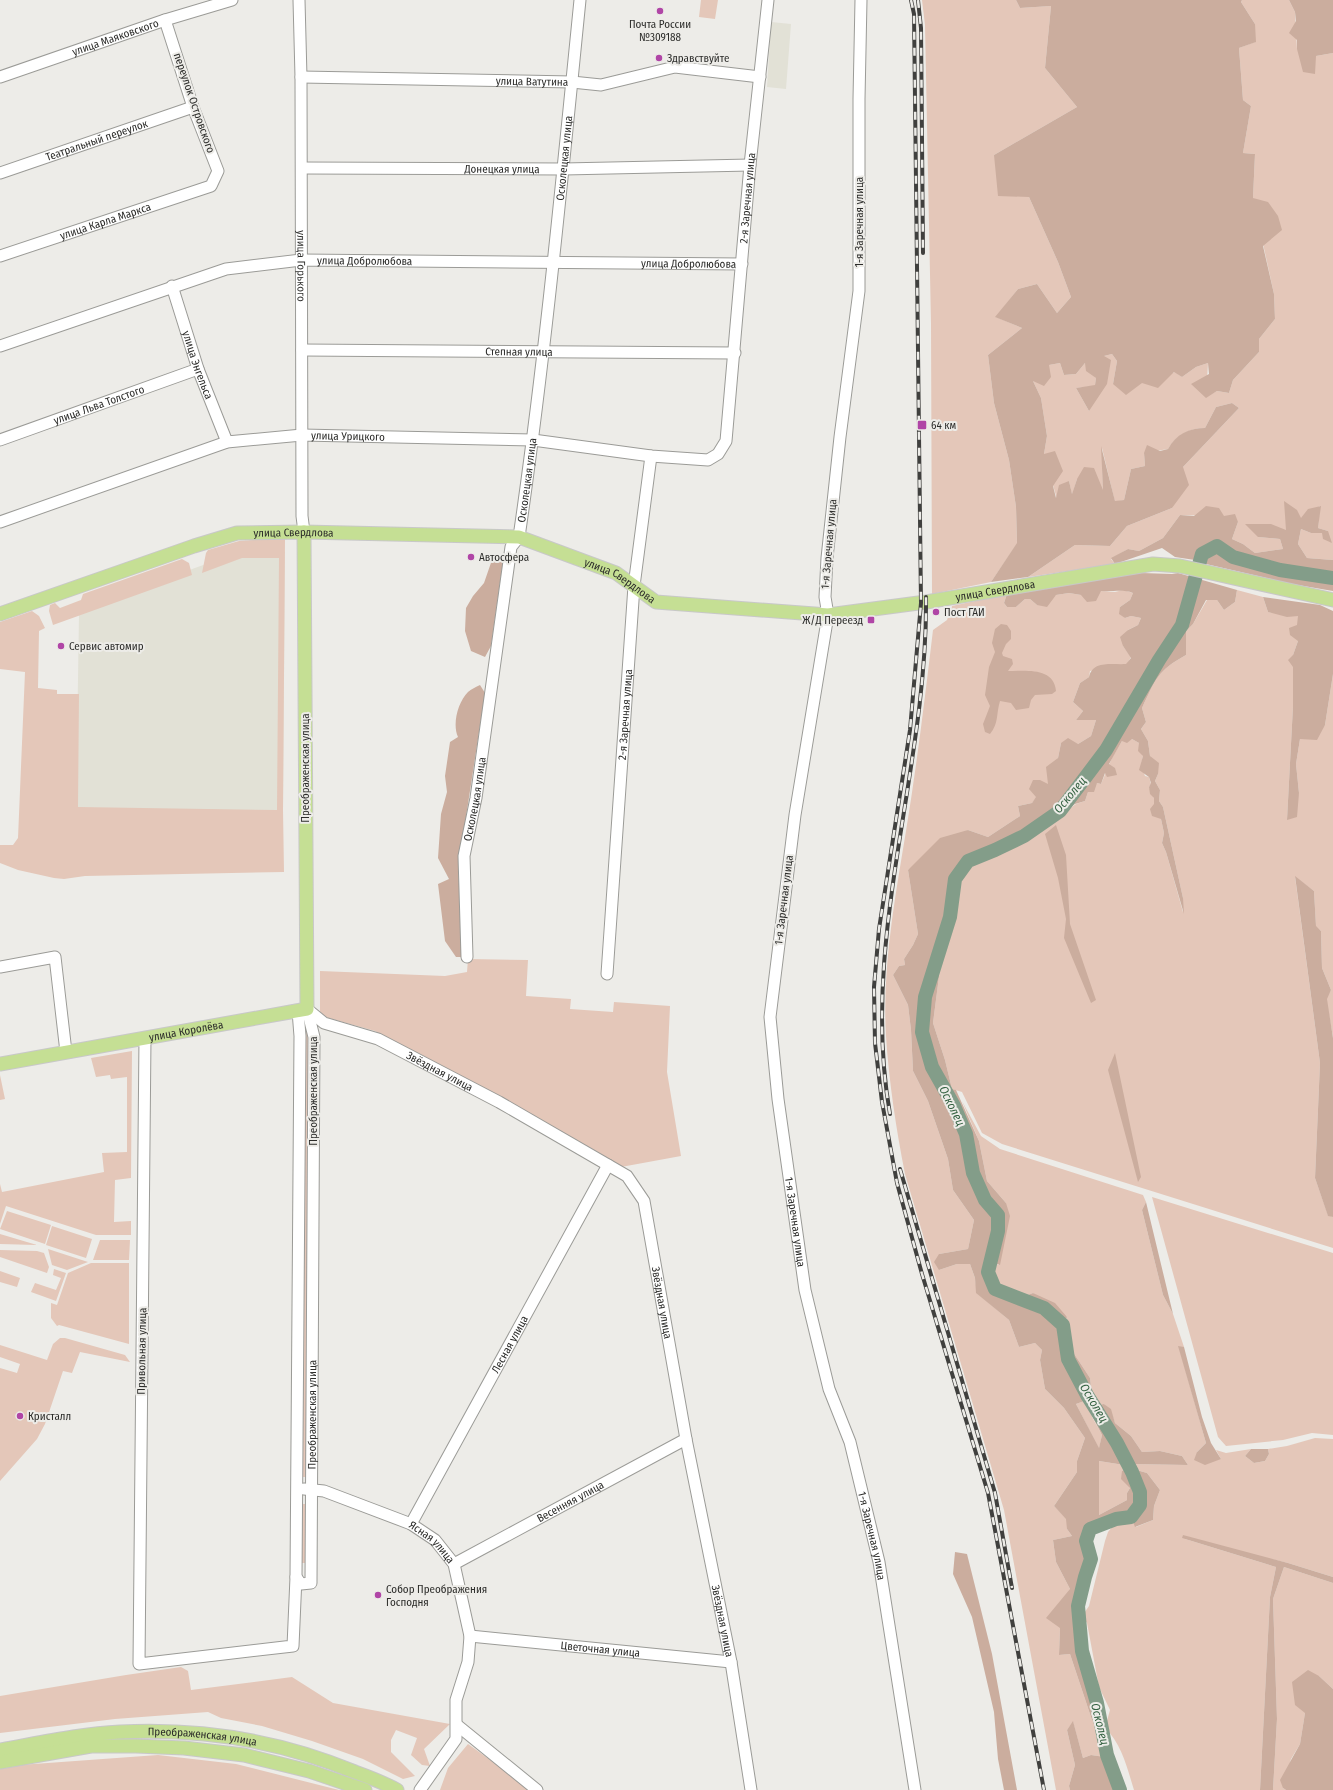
<svg xmlns="http://www.w3.org/2000/svg" width="1333" height="1790" font-family="'Fira Sans Condensed',sans-serif">
<style>
.built{fill:#e2e1d6}
.green{fill:#e4c7b9}
.forest{fill:#cbad9e}
.lines{fill:none;stroke-linecap:round;stroke-linejoin:round}
.river{stroke:#839d89;stroke-width:14}
.minor-casing{stroke:#9b9b97;stroke-width:13}
.major-casing{stroke:#c8c8c8;stroke-width:15}
.minor{stroke:#fff;stroke-width:11}
.major{stroke:#c5df94;stroke-width:13}
.rail-casing{stroke:#40403e;stroke-width:4}
.rail{stroke:#edece8;stroke-width:2.5;stroke-dasharray:8;stroke-linecap:butt}
.poi-dot{fill:#b045a6;stroke:#edece8;stroke-width:1.5}
.labels{text-anchor:middle;dominant-baseline:central;stroke-width:4;stroke-linejoin:round;paint-order:stroke}
.poi-label{font-size:11px;fill:#2c2c2a;stroke:#edece8;text-anchor:start}
.street-label{font-size:11px;fill:#2c2c2a;stroke:#edece8}
.water-label{font-size:12px;font-style:italic;fill:#356242;stroke:#edece8}
</style>
<rect width="100%" height="100%" fill="#edece8"/>
<path class="built" d="M771,22L791,24L786,89L767,87Z
M285,551L283,812L76,808L79,615L82,609L239,552Z"/>
<path class="green" d="M701,0H718L715,19L699,17Z
M922,0H1016L1020,8L1051,6L1045,68L1077,107L994,155L1029,197L1058,262L1071,297L1057,313L1037,284L1018,289L996,317L1022,328L988,355L994,403L1009,460L1016,507L1017,544L991,582L932,594L931,324L925,25Z
M1242,0H1289L1295,12L1297,49L1316,56L1333,53V560L1307,558L1298,544L1301,529L1311,533L1328,531L1318,528L1320,506L1287,530L1258,537L1280,539L1283,549L1255,553L1243,544L1232,539L1238,522L1224,516L1180,515L1163,538L1139,551L1128,549L1111,559L1115,564L1028,577L1075,545L1110,546L1127,526L1172,508L1183,467L1239,408L1232,403L1216,407L1205,428C1190,428 1176,435 1168,449L1144,453L1145,466L1131,469L1124,500L1115,502L1102,448L1103,492L1077,479L1072,495L1069,481L1057,499L1044,454L1047,436L1041,398L1033,381L1049,365L1060,363L1064,375L1076,374L1085,363L1096,378L1095,386L1076,388L1089,411L1104,356L1112,354L1117,361L1113,384L1142,383L1175,372L1182,377L1196,367L1208,363L1206,397L1217,391L1229,393L1233,380L1259,352V339L1275,319L1274,294L1253,198L1255,154L1243,153L1251,106L1243,100L1239,48L1255,42V24L1241,2Z
M282,538L285,539L283,810L284,872L85,876L64,879L54,878L18,870L0,863V845H13L18,838L25,672L0,669V622L32,611L39,616L45,628L39,631L38,688L57,690V694H79L78,807L277,810L279,558H242L202,573L206,553L208,550L239,541Z
M182,559L189,563L192,575L53,625L49,611L50,605L55,603L60,608L81,600L83,594Z
M1123,590L1133,593L1130,600L1120,607L1125,618L1131,616L1141,618L1138,625L1128,630L1123,646L1131,657L1127,664L1090,671L1089,677L1080,683L1073,702L1083,711L1076,720H1096L1091,736L1078,744L1061,743L1058,758L1048,784L1032,803L1018,806L1020,816L988,837L968,830L908,870L918,934L913,945L904,959L905,965L899,966L893,975L908,1005L911,1030L913,1071L928,1101L948,1159L953,1190L974,1220L968,1249L939,1254V1270L957,1264H970L975,1278L977,1293L1009,1320L1019,1347L1035,1343L1042,1350L1040,1360L1045,1389L1064,1408L1085,1438L1077,1461V1472L1054,1506L1067,1519V1529L1072,1536L1053,1540L1056,1562L1070,1589L1060,1628L1059,1655L1070,1654L1092,1720L1099,1728L1105,1757L1091,1755L1083,1758L1073,1722L1067,1730L1075,1765L1069,1786L1070,1790H1056L1004,1510L905,1174C896,1128 889,1082 886,1036C882,968 895,898 906,831C917,764 925,697 933,630L947,620L952,606L1007,594L1004,603L1007,607H1016L1025,599H1030L1037,605L1056,595L1069,593L1081,595L1101,591L1115,592Z
M1237,590L1263,597L1268,612L1298,615V641L1293,655V706L1287,820L1299,793L1296,764L1300,739L1325,725L1333,674V1037L1326,999L1331,990L1322,968L1321,931L1316,927L1314,891L1295,877L1320,1063L1315,1178L1328,1215L1333,1217V1248L1002,1144L982,1133L962,1092L952,1089L945,1060L933,1023L941,961L953,919L958,878L971,863L998,853L1026,839L1076,804L1085,801L1088,792L1097,783L1101,784L1112,758L1122,741L1132,739L1139,743L1143,756L1141,765L1145,776L1149,777L1151,784L1149,787L1154,798V804L1161,819L1164,833L1162,843L1166,852L1183,912V898L1163,807L1159,801L1160,790L1155,781L1158,774L1150,756L1148,741L1141,729L1146,722L1142,708C1156,679 1157,671 1186,655V631L1193,624L1207,600H1217L1224,610L1235,602Z
M468,959L528,960L526,996L571,999L570,1009L613,1012L614,1002L670,1006L667,1072L681,1156L621,1167L596,1151L375,1031L325,1017L320,1012V971L445,976L467,972Z
M304,1030H311L308,1477H301Z
M132,1051L131,1178L115,1180L114,1222L131,1221V1235H96L6,1206L0,1224V1184L2,1192L104,1172L102,1153L127,1152V1077L111,1079L110,1075L96,1077L91,1058Z
M0,1075L5,1099L0,1100Z
M962,1101L981,1136L1000,1149L1143,1195L1146,1202L1142,1210L1163,1295L1173,1314L1184,1347H1179L1206,1443L1197,1452L1221,1459L1216,1450L1226,1453L1251,1449L1245,1456L1254,1463L1265,1461L1269,1454L1268,1449L1287,1446L1315,1438L1333,1439V1577L1288,1563L1182,1538L1276,1567L1270,1597L1260,1790H1134C1127,1768 1122,1744 1105,1728L1110,1710L1099,1687L1087,1623L1082,1616L1089,1606L1105,1541L1108,1532L1117,1521L1132,1519L1136,1527L1153,1520L1154,1506L1160,1490L1147,1473L1133,1469L1131,1464L1188,1465L1182,1456L1160,1451L1142,1452L1131,1436L1115,1423L1110,1409L1104,1404L1097,1405L1092,1395L1090,1378L1069,1346L1065,1322L1067,1317L1033,1293L1025,1296L997,1287L990,1272L994,1263L999,1265L1006,1203L987,1181L979,1141Z
M1152,1197L1333,1253V1435L1312,1433L1283,1440L1226,1446L1218,1437Z
M7,1211L51,1225L45,1244L0,1229Z
M52,1226L92,1239L86,1258L46,1245Z
M0,1234L37,1245L0,1244Z
M100,1240H130L129,1260H93Z
M48,1249L88,1262L67,1270L52,1265Z
M0,1250L37,1251L44,1253L49,1267L47,1273L0,1257Z
M91,1263H129V1344L59,1325L57,1326L51,1318V1303L57,1305L68,1273Z
M54,1269L66,1273L56,1301L31,1292L35,1283L56,1290L61,1278L53,1275Z
M0,1271L20,1278L17,1287L0,1282Z
M60,1338H65L125,1355L130,1362L80,1352L72,1373L63,1371L45,1424L37,1439L0,1481V1368L17,1373L20,1364L0,1357V1345L47,1360L53,1344Z
M1087,1400L1092,1408V1417L1102,1435L1099,1449L1076,1404Z
M1099,1461L1124,1465L1127,1468L1122,1471L1130,1488L1127,1493V1500L1099,1515Z
M301,1504H307L306,1563H301Z
M1284,1567L1333,1583V1689L1319,1676L1305,1713L1300,1744L1291,1759L1283,1788L1286,1790H1273L1277,1719L1273,1599Z
M181,1667L188,1671L191,1690L292,1677L333,1703L450,1724L424,1749L430,1766L422,1765L411,1755L417,1738L396,1730L391,1740V1752L415,1776L403,1779L363,1759L312,1741L262,1726L221,1718L208,1712L115,1719L0,1733V1696L126,1675Z
M468,1744L532,1790H440L448,1768Z
M158,1755L236,1764L339,1790H0V1769L20,1765Z"/>
<path class="forest" d="M1016,0H1242L1241,2L1255,24L1256,42L1239,48L1243,100L1251,106L1243,153L1255,154L1253,198L1268,202L1278,216L1282,230L1263,246L1274,294L1275,319L1259,339V352L1233,380L1229,393L1217,391L1206,398L1191,384L1209,374L1208,363L1196,367L1182,377L1174,372L1158,388L1142,383L1126,395L1113,384L1117,361L1112,354L1104,356L1111,360L1107,384L1089,411L1076,388L1095,385L1096,378L1086,371L1085,363L1076,374L1064,375L1060,363L1049,365L1051,377L1044,386L1033,381L1041,398L1047,436L1044,454L1055,451L1063,471L1053,486L1056,498L1059,485L1069,481L1072,494L1077,479L1084,467L1094,468L1103,490L1101,446L1115,501L1124,500L1131,469L1145,466L1144,453L1147,445L1160,451L1168,449C1176,434 1189,428 1205,428L1216,407L1232,403L1239,408L1183,467L1189,485L1172,508L1127,526L1110,546L1075,545L1028,577L991,582L1017,543L1016,507L1009,460L994,403L988,355L1022,328L995,317L1018,289L1037,284L1057,313L1071,297L1058,262L1029,197L998,196L994,155L1077,107L1045,68L1051,6L1020,8Z
M1289,0H1333V53L1316,56L1315,74L1303,72L1297,49V40L1289,33L1296,21L1295,12Z
M1284,501L1297,510L1301,518L1308,509L1321,506L1318,528L1328,531L1332,543L1323,539L1322,533H1311L1301,529L1298,544L1307,558L1333,560V574L1280,566L1234,553L1217,541L1198,551L1195,560L1175,557L1162,548L1115,564L1111,558L1128,549L1139,551L1163,538L1180,515L1194,516L1206,506L1219,508L1224,516L1235,514L1238,522L1232,539L1243,544L1255,553L1283,549L1280,539L1258,537L1245,524H1271L1286,530Z
M1218,549L1231,559L1254,564L1279,573L1333,581V591L1292,584L1206,564L1205,555Z
M499,556L503,561L491,646L485,657L471,651L465,631L466,608L473,596L484,583L493,557Z
M1141,573L1172,574L1178,573L1237,590L1235,602L1224,610L1217,600H1206L1193,624L1186,631V655C1157,671 1156,679 1142,708L1146,722L1141,729L1148,741L1150,756L1159,763L1158,774L1155,781L1160,790L1159,801L1163,807L1183,898L1184,914L1166,852L1162,843L1164,833L1161,819L1152,816L1150,809L1154,804V798L1150,794L1149,787L1151,783L1149,777L1139,770L1143,756L1138,751L1139,743L1132,739L1127,743L1122,741L1109,764L1115,768L1117,775L1107,777L1105,773L1101,784L1097,783L1094,792H1088L1085,801L1075,804L1026,839L998,853L971,863L958,878L953,919L941,961L933,1023L945,1060L952,1089L956,1090L979,1141L987,1181L1006,1203L1010,1216L1000,1265L994,1263L1002,1231V1213L989,1194L976,1170L968,1132L952,1090L943,1097L962,1134L970,1173L983,1202L995,1218V1231L986,1260V1276L993,1290L1019,1299L1041,1311L1062,1331L1065,1359L1087,1400L1076,1404L1099,1448L1102,1435L1092,1416V1408L1124,1465L1099,1461V1515L1127,1500V1493L1130,1488L1121,1479L1122,1471L1127,1468L1139,1493V1505L1130,1516L1116,1518L1089,1528L1084,1540L1089,1558L1076,1606L1080,1652L1099,1728L1092,1720L1070,1654L1059,1655L1060,1628L1046,1618L1070,1589L1056,1562L1053,1540L1072,1536L1067,1529L1066,1519L1054,1506L1077,1472V1461L1085,1438L1064,1408L1045,1389L1040,1360L1042,1350L1035,1343L1019,1347L1009,1320L976,1293L975,1278L970,1264H957L939,1270L934,1262L939,1254L968,1249L974,1220L953,1190L948,1159L928,1101L913,1071L911,1030L908,1005L893,975L899,966L905,965L904,959L913,945L918,934L908,870L940,838L968,830L988,837L1020,816L1018,806L1032,803L1036,797L1029,789L1033,780H1040L1048,784L1046,767L1058,758L1061,743L1068,738L1078,744L1091,736L1096,720H1076L1083,711L1073,702L1080,683L1089,677C1093,660 1112,665 1126,664L1131,658L1123,646L1120,637L1128,630L1138,625L1141,618L1131,616L1125,618L1119,614L1120,607L1130,600L1133,593C1122,589 1114,592 1101,591L1096,601L1087,602L1081,595L1069,593L1056,595L1047,607L1037,605L1030,599H1025L1016,607H1007L1004,603L1007,594Z
M1263,597L1320,605L1333,611V674L1325,725L1317,740L1300,739L1296,764L1299,793L1297,817L1287,820L1293,706V667L1288,660L1293,655L1298,641L1290,635L1289,628L1297,625L1298,616L1287,617L1268,612Z
M1001,624L1007,625L1011,631V639L1006,644L1002,653L1003,656L1012,659L1013,664L1008,671C1026,671 1054,667 1056,691L1052,694L1035,695L1031,700L1029,708L1016,710L1011,703L1000,701C996,714 999,723 990,734L985,732L983,724L990,706L985,695L989,667L995,652L992,643L995,629Z
M480,685L485,693L458,869L464,957H456L445,941L438,884L449,879L438,858L441,814L447,792L445,776L450,742L458,737C452,724 458,702 468,692C471,689 476,687 480,685Z
M1056,825L1066,855L1070,924L1096,1000L1091,1003L1064,938L1066,919L1058,878L1045,834Z
M1295,876L1314,891L1316,926L1321,931L1322,968L1331,990L1327,999L1333,1038V1217L1328,1216L1315,1178L1320,1063Z
M1115,1053L1141,1177L1138,1182L1108,1070Z
M1146,1202L1173,1314L1163,1295L1142,1210Z
M1033,1293L1055,1303L1067,1317L1065,1322L1047,1307L1025,1296Z
M1069,1346L1090,1378L1092,1395L1070,1358Z
M1178,1346L1184,1347L1202,1417L1211,1443L1221,1459L1205,1465L1194,1460L1197,1452L1206,1443Z
M1104,1404L1111,1409L1115,1423L1131,1436L1142,1452L1160,1451L1182,1456L1188,1465L1131,1464L1097,1405Z
M1251,1449H1268L1269,1454L1265,1461L1254,1463L1245,1456Z
M1133,1469L1147,1473L1160,1490L1154,1506L1153,1520L1135,1527L1132,1519L1143,1505L1142,1491Z
M1183,1535L1288,1563L1333,1577V1583L1284,1567L1273,1599L1277,1719L1273,1790H1260L1270,1597L1276,1567L1182,1538Z
M955,1552L967,1554L992,1654L1017,1790H1004L998,1759L994,1712L972,1617L953,1574Z
M1308,1670L1319,1676L1333,1689V1790H1286L1283,1788L1280,1780L1300,1744L1305,1713L1295,1705L1292,1682Z
M1073,1721L1083,1758L1091,1755L1105,1757L1116,1790H1070L1069,1786L1075,1765L1067,1730Z"/>
<g class="lines">
<path class="river" d="M1120,1790L1107,1755L1097,1703L1082,1651L1078,1606L1085,1577L1091,1559L1086,1541L1090,1529L1116,1519L1131,1517L1140,1505V1492L1132,1472L1117,1443L1087,1395L1068,1359L1063,1325L1044,1308L995,1289L988,1272L998,1231V1215L985,1200L973,1173L966,1134L954,1106L932,1067L922,1032L925,997L950,917L955,879L968,861L995,850L1024,836L1060,811L1106,750L1159,660L1182,625L1202,554L1217,546L1233,557L1280,570L1333,578"/>
<g class="minor-casing">
<g id="minor">
<path id="s1" d="M299,0L301,77L302,516L304,532"/>
<path id="s2" d="M861,0L859,99V291L840,437L827,558L825,597L828,615L795,815L770,1017L778,1099L805,1290L829,1389L850,1442L879,1562L915,1790"/>
<path id="s3" d="M0,77L165,20L232,0"/>
<path id="s4" d="M301,77L572,82L601,85L675,67L760,77"/>
<path id="s5" d="M302,168L564,169L750,165"/>
<path id="s6" d="M0,173L193,107"/>
<path id="s7" d="M0,256L211,186L218,171L193,107L165,20"/>
<path id="s8" d="M172,286L198,369L227,442"/>
<path id="s9" d="M0,346L226,269L301,260L742,264"/>
<path id="s10" d="M302,350L735,353"/>
<path id="s11" d="M0,440L198,369"/>
<path id="s12" d="M0,522L227,442L302,435L533,440L651,456L708,460L718,454L726,441L750,165L768,0"/>
<path id="s13" d="M467,957L464,856L476,798L511,547L519,537C545,359 562,179 580,0"/>
<path d="M0,967L55,957L66,1052"/>
<path id="s14" d="M607,974L634,586L651,456"/>
<path id="s15" d="M307,1009L324,1023L378,1039L499,1102L627,1176L644,1201L686,1439L731,1662L751,1790"/>
<path d="M145,1038L139,1664L293,1646L296,1577L300,1036L298,1011"/>
<path id="s16" d="M304,1489L324,1491L411,1524L435,1540L454,1564L470,1636L468,1662L456,1700V1739L420,1790"/>
<path id="s17" d="M411,1524L608,1165"/>
<path id="s18" d="M454,1564L686,1439"/>
<path id="s19" d="M296,1577L301,1584L311,1583L314,1037L307,1009"/>
<path id="s20" d="M470,1636L731,1662"/>
<path d="M457,1725L537,1790"/>
</g>
</g>
<g class="major-casing">
<g id="major">
<path id="s21" d="M0,614L194,546L237,533L304,532L519,537L616,573L656,602L828,615L926,602L1153,564L1180,566L1333,600"/>
<path id="s22" d="M0,1064L307,1009L304,532"/>
<path id="s23" d="M0,1750C40,1743 80,1734 120,1732C201,1728 281,1741 355,1772C369,1777 384,1783 397,1790"/>
<path d="M0,1762L91,1746H136L184,1748L244,1755L309,1771L365,1790"/>
</g>
</g>
<use href="#minor" class="minor"/>
<use href="#major" class="major"/>
<g class="rail-casing">
<path id="rail" d="M911,0L914,14L921,603L910,730L879,929L874,987L875,1043L882,1102L897,1183L922,1274L988,1493L1044,1790
M918,0L921,28L923,253
M890,1114C859,940 928,770 926,597
M900,1169L995,1493L1012,1588"/>
</g>
<use href="#rail" class="rail"/>
</g>
<g class="poi-dot">
<circle cx="660" cy="11" r="4"/>
<circle cx="659" cy="58" r="4"/>
<rect x="917" y="420" width="10" height="10" rx="2"/>
<circle cx="471" cy="557" r="4"/>
<circle cx="936" cy="612" r="4"/>
<rect x="867" y="616" width="8" height="8" rx="2"/>
<circle cx="61" cy="646" r="4"/>
<circle cx="20" cy="1416" r="4"/>
<circle cx="378" cy="1595" r="4"/>
</g>
<g class="labels">
<g class="poi-label">
<text x="660" y="24" text-anchor="middle">Почта России<tspan x="660" dy="13">№309188</tspan></text>
<text x="667" y="58">Здравствуйте</text>
<text x="931" y="425">64 км</text>
<text x="479" y="557">Автосфера</text>
<text x="944" y="612">Пост ГАИ</text>
<text x="863" y="620" text-anchor="end">Ж/Д Переезд</text>
<text x="69" y="646">Сервис автомир</text>
<text x="28" y="1416">Кристалл</text>
<text x="386" y="1589">Собор Преображения<tspan x="386" dy="13">Господня</tspan></text>
</g>
<g class="street-label">
<text stroke="none"><textPath href="#s3" startOffset="122">улица Маяковского</textPath></text>
<text stroke="none"><textPath href="#s4" startOffset="231">улица Ватутина</textPath></text>
<text transform="translate(194 103) rotate(71)">переулок Островского</text>
<text stroke="none"><textPath href="#s6" startOffset="102">Театральный переулок</textPath></text>
<text stroke="none"><textPath href="#s13" startOffset="808">Осколецкая улица</textPath></text>
<text stroke="none"><textPath href="#s5" startOffset="200">Донецкая улица</textPath></text>
<text stroke="none"><textPath href="#s12" startOffset="994">2-я Заречная улица</textPath></text>
<text stroke="none"><textPath href="#s7" startOffset="111">улица Карла Маркса</textPath></text>
<text transform="translate(859 222) rotate(-90)">1-я Заречная улица</text>
<text stroke="none"><textPath href="#s9" startOffset="378">улица Добролюбова</textPath></text>
<text stroke="none"><textPath href="#s9" startOffset="702">улица Добролюбова</textPath></text>
<text stroke="none"><textPath href="#s1" startOffset="266">улица Горького</textPath></text>
<text stroke="none"><textPath href="#s10" startOffset="217">Степная улица</textPath></text>
<text stroke="none"><textPath href="#s8" startOffset="83">улица Энгельса</textPath></text>
<text stroke="none"><textPath href="#s11" startOffset="105">улица Льва Толстого</textPath></text>
<text stroke="none"><textPath href="#s12" startOffset="362">улица Урицкого</textPath></text>
<text stroke="none"><textPath href="#s13" startOffset="484">Осколецкая улица</textPath></text>
<text stroke="none"><textPath href="#s21" startOffset="307">улица Свердлова</textPath></text>
<text transform="translate(829 544) rotate(-85)">1-я Заречная улица</text>
<text stroke="none"><textPath href="#s21" startOffset="643">улица Свердлова</textPath></text>
<text stroke="none"><textPath href="#s21" startOffset="1027">улица Свердлова</textPath></text>
<text stroke="none"><textPath href="#s14" startOffset="260">2-я Заречная улица</textPath></text>
<text transform="translate(305 768) rotate(-90)">Преображенская улица</text>
<text stroke="none"><textPath href="#s13" startOffset="159">Осколецкая улица</textPath></text>
<text transform="translate(784 900) rotate(-83)">1-я Заречная улица</text>
<text stroke="none"><textPath href="#s22" startOffset="189">улица Королёва</textPath></text>
<text stroke="none"><textPath href="#s15" startOffset="148">Звёздная улица</textPath></text>
<text transform="translate(313 1091) rotate(-90)">Преображенская улица</text>
<text stroke="none"><textPath href="#s2" startOffset="1230">1-я Заречная улица</textPath></text>
<text stroke="none"><textPath href="#s15" startOffset="496">Звёздная улица</textPath></text>
<text stroke="none"><textPath href="#s17" startOffset="205">Лесная улица</textPath></text>
<text transform="translate(142 1351) rotate(-89)">Привольная улица</text>
<text stroke="none"><textPath href="#s19" startOffset="187">Преображенская улица</textPath></text>
<text stroke="none"><textPath href="#s18" startOffset="132">Весенняя улица</textPath></text>
<text stroke="none"><textPath href="#s2" startOffset="1554">1-я Заречная улица</textPath></text>
<text stroke="none"><textPath href="#s16" startOffset="141">Ясная улица</textPath></text>
<text stroke="none"><textPath href="#s15" startOffset="820">Звёздная улица</textPath></text>
<text stroke="none"><textPath href="#s20" startOffset="131">Цветочная улица</textPath></text>
<text stroke="none"><textPath href="#s23" startOffset="204">Преображенская улица</textPath></text>
</g>
<g class="water-label">
<text transform="translate(1070 795) rotate(-50)">Осколец</text>
<text transform="translate(952 1106) rotate(64)">Осколец</text>
<text transform="translate(1094 1403) rotate(59)">Осколец</text>
<text transform="translate(1100 1724) rotate(76)">Осколец</text>
</g>
</g>
</svg>
